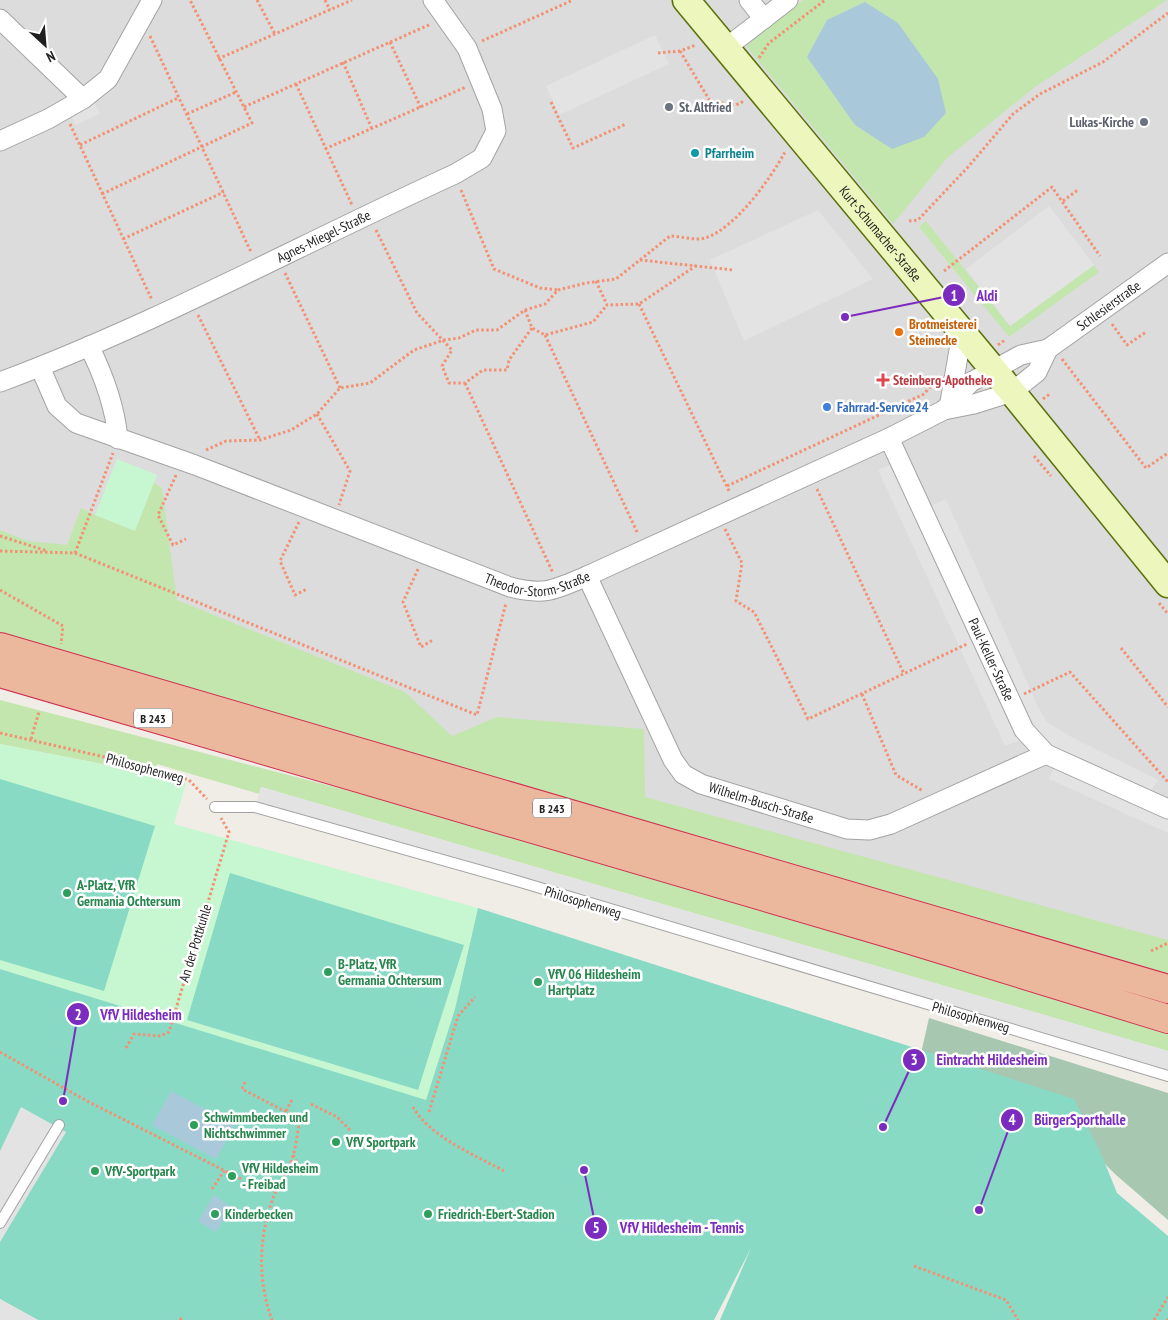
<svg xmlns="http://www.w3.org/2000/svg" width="1168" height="1320" font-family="'PT Sans Narrow',sans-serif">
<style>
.residential{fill:#dddcdc}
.grass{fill:#c3e6af}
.cemetery{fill:#a8c7b1}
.park{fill:#c6f7d0}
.pitch{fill:#88dac5}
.parking{fill:#e3e3e3}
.water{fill:#a9c9da}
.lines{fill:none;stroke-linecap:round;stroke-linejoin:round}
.service-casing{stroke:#a3a3a3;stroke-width:12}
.minor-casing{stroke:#a3a3a3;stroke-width:21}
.secondary-casing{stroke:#59710b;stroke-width:29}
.trunk-casing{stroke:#d12f51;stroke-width:30}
.path{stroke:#f29274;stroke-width:3;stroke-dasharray:2.5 2.5;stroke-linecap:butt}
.service{stroke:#fff;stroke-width:10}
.minor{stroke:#fff;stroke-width:19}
.secondary{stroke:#ecf6bd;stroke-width:26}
.trunk{stroke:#ecb89d;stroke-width:28}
.worship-dot{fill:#6b7280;stroke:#fff;stroke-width:2}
.culture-dot{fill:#0f9aa8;stroke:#fff;stroke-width:2}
.food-dot{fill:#e8710a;stroke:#fff;stroke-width:2}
.health-dot{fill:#e0444e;stroke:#fff;stroke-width:2}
.shop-dot{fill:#3f7fe0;stroke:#fff;stroke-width:2}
.leisure-dot{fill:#2e9e5b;stroke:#fff;stroke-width:2}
.labels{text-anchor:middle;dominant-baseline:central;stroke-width:5;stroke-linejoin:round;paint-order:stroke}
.shield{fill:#fff;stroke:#626262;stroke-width:1}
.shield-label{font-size:12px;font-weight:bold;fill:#1f1f1f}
.worship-label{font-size:14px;font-weight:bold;fill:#5b616d;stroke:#fff;text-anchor:start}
.culture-label{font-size:14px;font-weight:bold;fill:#0d838f;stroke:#fff;text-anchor:start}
.street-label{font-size:14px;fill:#1f1f1f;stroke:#fff}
.food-label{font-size:14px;font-weight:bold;fill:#c56008;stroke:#fff;text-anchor:start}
.health-label{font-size:14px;font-weight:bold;fill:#be3a42;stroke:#fff;text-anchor:start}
.shop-label{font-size:14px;font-weight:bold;fill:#366cbe;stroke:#fff;text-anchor:start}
.leisure-label{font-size:14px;font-weight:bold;fill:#27864d;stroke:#fff;text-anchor:start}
.leader{fill:none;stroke:#7b2cbf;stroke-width:2}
.callout-dot{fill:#7b2cbf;stroke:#fff;stroke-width:2}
.mark-label{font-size:15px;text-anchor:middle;font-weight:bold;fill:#fff}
.callout-label{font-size:15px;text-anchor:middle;font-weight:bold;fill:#7b2cbf;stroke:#fff;stroke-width:5;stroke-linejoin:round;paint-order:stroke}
</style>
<rect width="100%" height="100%" fill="#efede6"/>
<path class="residential" d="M0,0H1168V975L265,712L99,660L0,634Z"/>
<path class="grass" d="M803,0H1167L1035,87L947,158L893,224L746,46Z
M926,221L1010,326L1094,265L1099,272L1009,337L919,227Z
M149,479L162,488L177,600L405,692L452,736L497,717L644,729L645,797L1168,940V978L0,632V530L28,541L67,545L81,508L95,515Z
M0,700L388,801L934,956L1168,1030V1051L261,787L259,794L157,764L153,774L0,744Z"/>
<path class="cemetery" d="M929,1018L1168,1093V1220L1115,1174L1068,1127L917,1071Z"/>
<path class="park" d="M117,459L157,475L135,531L95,515Z
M0,744L153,774L186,783L174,824L478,908L455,1009L426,1101L0,969Z"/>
<path class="pitch" d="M0,779L155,826L104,991L0,960Z
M230,873L464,945L418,1090L187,1020Z
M478,908L1074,1099L1102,1156L1117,1193L1168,1236V1320H720L751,1248L714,1320H38L0,1299V969L426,1100L455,1009Z"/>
<path class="parking" d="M655,35L669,64L559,115L546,86Z
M93,100L100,113L76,125L69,112Z
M1049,206L1094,265L1010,326L966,269Z
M818,210L873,279L744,341L710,260Z
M894,463L917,512L946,499L1038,707L1047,722L1073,738L1158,780L1144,802L1168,813V833L1049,779L1055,766L1019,741L1005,746L878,470Z
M261,787L1168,1051V1076L255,807Z
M21,1107L66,1132L0,1242V1151Z
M0,1299L8,1304L38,1320H0Z"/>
<path class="water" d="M865,2L898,23L938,79L946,113L924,137L892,149L855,125L807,57L827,20Z
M171,1091L235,1125L216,1159L152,1125Z
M214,1195L231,1207L216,1232L198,1221Z"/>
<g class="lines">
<g class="service-casing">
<path id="service" d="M215,807H255L517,881L1168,1076
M0,1223L59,1125"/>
</g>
<g class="minor-casing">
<g id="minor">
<path d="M749,0L764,19"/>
<path d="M0,19L83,99"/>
<path d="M727,47L788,0"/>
<path d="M0,141L48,119L83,99L108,79L152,0"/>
<path d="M89,346C104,376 115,406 118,439"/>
<path id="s1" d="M40,367L57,406L76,423L195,465L510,587C545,596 554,590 587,576L889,438L944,410L974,404L1012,392L1037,372L1048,349"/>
<path id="s2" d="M0,382C156,324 303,243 455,174L482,158L496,131L492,109L467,48L433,0"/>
<path d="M950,402L962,333"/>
<path id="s3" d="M944,410L971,382L1021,355L1048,349L1168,263"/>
<path id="s4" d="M889,438L1024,730L1046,754L1168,809"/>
<path id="s5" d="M587,576L673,760L683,774L701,784L847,829L869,830L891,824L1046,754"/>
</g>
</g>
<g class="secondary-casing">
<g id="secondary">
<path id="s6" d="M686,0L1012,392L1168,584"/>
</g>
</g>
<g class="trunk-casing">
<path id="trunk" d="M0,647L1168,989
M0,673L888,933L1168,1019"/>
</g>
<path class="path" d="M257,0L275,34
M325,0L330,10
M150,36L251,252
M482,41L573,0
M390,42L421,108
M680,51L710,101L736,105L744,101
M658,53L680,51L696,45
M759,58L769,43L825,0
M218,59L352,0
M343,62L372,129
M296,84L352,205
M551,102L573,148L626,124
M244,107L431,24
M187,114L236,92
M70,124L152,300
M80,145L178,98
M325,149L466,87
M461,190L494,269L540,288L558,290
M102,194L252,123L190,0
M1063,201L1079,189
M909,221L918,220L968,167L1013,114L1040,94L1103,62L1168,13
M376,230L417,313L452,350L442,366L449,383H465L483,370H507L509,360L532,328
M123,239L224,192
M640,260L733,270
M944,271L1052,187L1100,256
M285,273L340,388
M596,281L607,305L639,304L697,265
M639,304L730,493
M525,310L532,328L545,335L593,322L607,305
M198,315L260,440
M1112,324L1127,345L1146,332
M545,335L638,534
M998,345L1005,340
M1062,359L1146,468L1168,453
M465,383L553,573
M1043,399L1050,394
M317,414L350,471L339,505
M206,450L226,441L260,440L291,430L317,414L340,388L370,383L414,350L444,340L459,338L476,330H497L525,310L545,304L558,290L586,283L616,279L670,236C680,236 695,241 705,238C735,229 771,178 785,152
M1034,456L1051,476
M176,475L158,515L173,545L186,539
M727,486L924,394L935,381
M817,489L904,674
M299,522L280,561L295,595L307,589
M725,529L742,563L736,601L754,612L808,719L967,644
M0,536L47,551
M0,551L75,553L477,715L506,603
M75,553L113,453
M418,569L403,602L421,647L433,640
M0,590L63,626L61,644
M1159,603L1168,614
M1121,648L1168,707
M862,694L896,775L923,791
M1024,694L1070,672L1168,782
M0,733L148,767L189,780L207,799
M31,739L39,712
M1151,951L1168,943
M126,1048L134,1034L160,1036L169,1032L229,832L221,818
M0,1052L87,1101L243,1180
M245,1082L242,1089L300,1119C297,1134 296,1151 290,1164C287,1173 281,1180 277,1188C259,1230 256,1277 272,1320
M311,1104L337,1117L350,1130
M413,1107C430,1137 475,1155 504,1171
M286,1111L293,1098
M429,1112L458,1016L475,997
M293,1155L297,1163
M212,1189L224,1171
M914,1266L1006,1300L1018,1320
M180,1320L182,1317
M1154,1320L1168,1297
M1167,1320L1168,1319"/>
<use href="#service" class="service"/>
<use href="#minor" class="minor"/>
<use href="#secondary" class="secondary"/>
<use href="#trunk" class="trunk"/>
</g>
<g class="worship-dot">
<circle cx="669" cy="107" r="5"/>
<circle cx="1144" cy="122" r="5"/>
</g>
<circle class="culture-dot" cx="695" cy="153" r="5"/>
<circle class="food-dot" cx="899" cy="332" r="5"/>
<path class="health-dot" d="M880.5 372.5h5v5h5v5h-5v5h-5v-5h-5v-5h5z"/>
<circle class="shop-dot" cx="827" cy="407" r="5"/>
<g class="leisure-dot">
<circle cx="67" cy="893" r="5"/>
<circle cx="328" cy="972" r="5"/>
<circle cx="538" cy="982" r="5"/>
<circle cx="194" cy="1125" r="5"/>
<circle cx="336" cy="1142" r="5"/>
<circle cx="95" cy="1171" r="5"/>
<circle cx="232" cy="1176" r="5"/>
<circle cx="215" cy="1214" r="5"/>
<circle cx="428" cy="1214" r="5"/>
</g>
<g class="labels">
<g class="shield">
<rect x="134" y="708.5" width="38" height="19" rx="4"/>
<rect x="533" y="798.5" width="38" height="19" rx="4"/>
</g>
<g class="shield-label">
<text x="153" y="718">B 243</text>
<text x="552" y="808">B 243</text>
</g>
<g class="worship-label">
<text x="679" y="107">St. Altfried</text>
<text x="1134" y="122" text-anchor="end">Lukas-Kirche</text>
</g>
<g class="culture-label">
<text x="705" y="153">Pfarrheim</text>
</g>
<g class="street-label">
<text stroke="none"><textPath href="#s6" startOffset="304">Kurt-Schumacher-Straße</textPath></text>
<text stroke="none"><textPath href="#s2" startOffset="355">Agnes-Miegel-Straße</textPath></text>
<text stroke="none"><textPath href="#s3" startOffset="198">Schlesierstraße</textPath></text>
<text stroke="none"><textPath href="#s1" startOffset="560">Theodor-Storm-Straße</textPath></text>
<text stroke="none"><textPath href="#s4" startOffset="244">Paul-Keller-Straße</textPath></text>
<text transform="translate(145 768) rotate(15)">Philosophenweg</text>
<text stroke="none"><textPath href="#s5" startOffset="304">Wilhelm-Busch-Straße</textPath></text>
<text transform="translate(583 902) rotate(17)">Philosophenweg</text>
<text transform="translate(195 943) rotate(-73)">An der Pottkuhle</text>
<text transform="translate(971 1017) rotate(16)">Philosophenweg</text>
</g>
<g class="food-label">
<text x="909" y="324">Brotmeisterei<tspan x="909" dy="16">Steinecke</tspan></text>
</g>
<g class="health-label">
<text x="893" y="380">Steinberg-Apotheke</text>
</g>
<g class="shop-label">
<text x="837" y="407">Fahrrad-Service24</text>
</g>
<g class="leisure-label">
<text x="77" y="885">A-Platz, VfR<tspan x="77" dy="16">Germania Ochtersum</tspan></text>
<text x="338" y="964">B-Platz, VfR<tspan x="338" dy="16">Germania Ochtersum</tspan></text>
<text x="548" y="974">VfV 06 Hildesheim<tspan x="548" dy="16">Hartplatz</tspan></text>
<text x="204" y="1117">Schwimmbecken und<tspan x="204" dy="16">Nichtschwimmer</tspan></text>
<text x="346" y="1142">VfV Sportpark</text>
<text x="242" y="1168">VfV Hildesheim<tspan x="242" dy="16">- Freibad</tspan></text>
<text x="105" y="1171">VfV-Sportpark</text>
<text x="225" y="1214">Kinderbecken</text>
<text x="438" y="1214">Friedrich-Ebert-Stadion</text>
</g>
</g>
<path class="leader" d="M845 317L954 295M63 1101L78 1014M883 1127L914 1060M979 1210L1012 1120M584 1170L596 1228"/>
<g class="callout-dot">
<circle cx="845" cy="317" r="5"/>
<circle cx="63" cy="1101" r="5"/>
<circle cx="883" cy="1127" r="5"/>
<circle cx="979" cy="1210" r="5"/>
<circle cx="584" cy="1170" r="5"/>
<circle cx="954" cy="295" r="12"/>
<circle cx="78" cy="1014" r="12"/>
<circle cx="914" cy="1060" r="12"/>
<circle cx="1012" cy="1120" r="12"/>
<circle cx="596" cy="1228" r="12"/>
</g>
<g class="mark-label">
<text x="954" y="301">1</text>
<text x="78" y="1020">2</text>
<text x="914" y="1065">3</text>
<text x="1012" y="1125">4</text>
<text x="596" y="1233">5</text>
</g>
<g class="callout-label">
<text x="987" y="301">Aldi</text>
<text x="141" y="1020">VfV Hildesheim</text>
<text x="992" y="1065">Eintracht Hildesheim</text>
<text x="1080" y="1125">BürgerSporthalle</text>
<text x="682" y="1233">VfV Hildesheim - Tennis</text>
</g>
<g transform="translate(45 45) rotate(154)" stroke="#ffffff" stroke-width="4" paint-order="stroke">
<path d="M0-4L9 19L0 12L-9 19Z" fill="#1f1f1f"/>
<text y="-8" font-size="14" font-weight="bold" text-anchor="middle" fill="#1f1f1f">N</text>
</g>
</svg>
